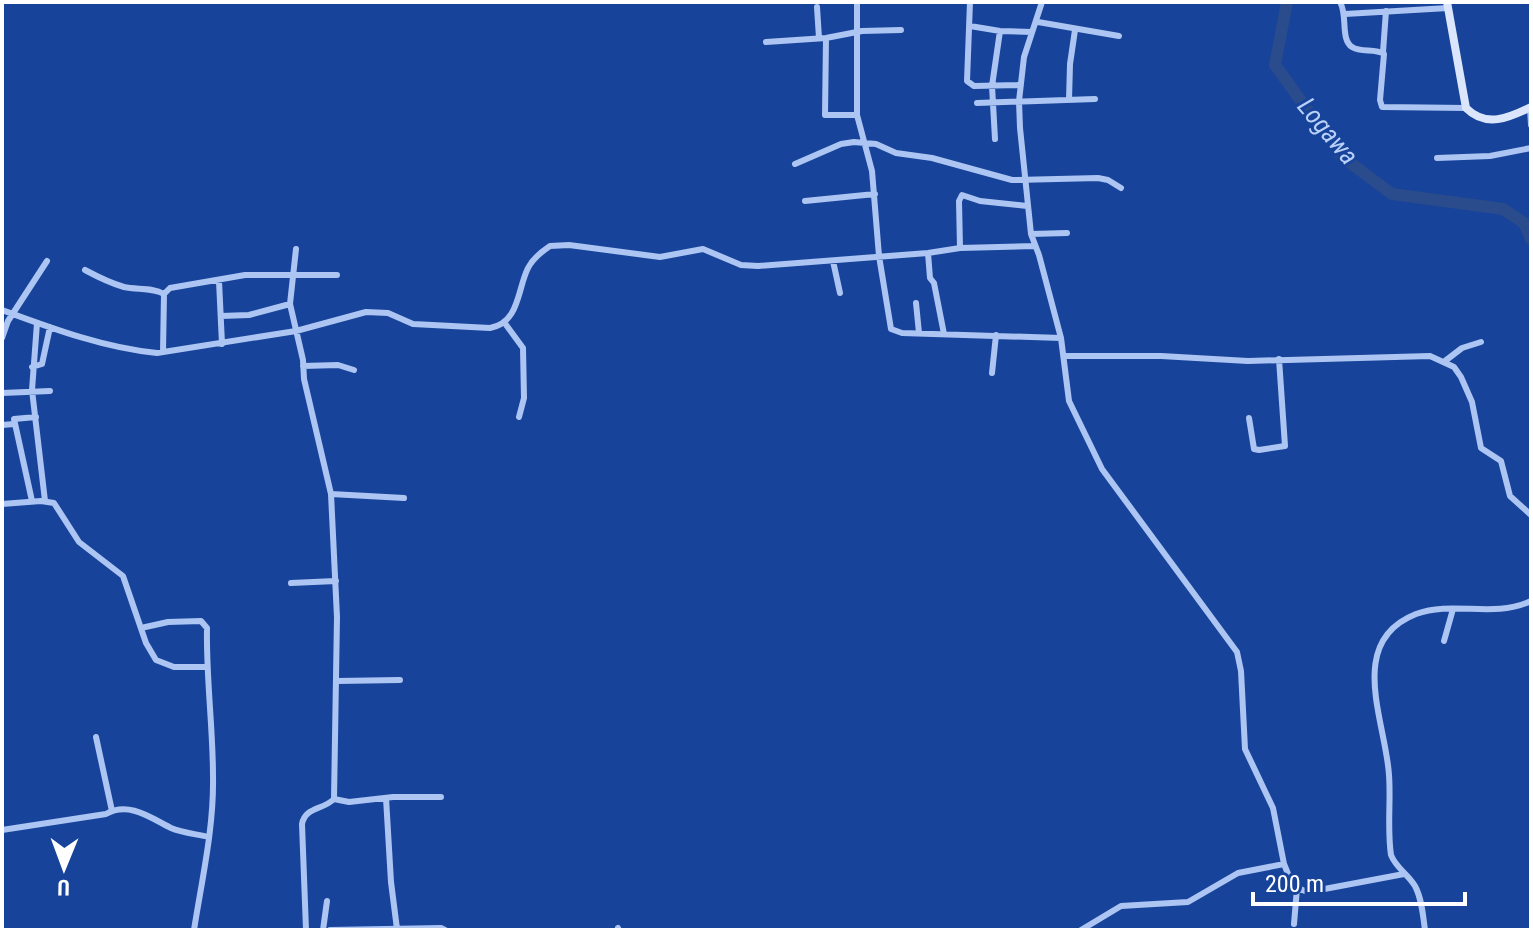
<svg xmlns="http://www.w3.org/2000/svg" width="1533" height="932" font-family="'Roboto Condensed',sans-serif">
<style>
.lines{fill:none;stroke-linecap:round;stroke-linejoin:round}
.river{stroke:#2a4b8c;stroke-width:12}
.minor{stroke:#adc5f2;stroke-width:6}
.secondary{stroke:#dbe6fc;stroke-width:8}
.labels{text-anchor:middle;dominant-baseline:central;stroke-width:6;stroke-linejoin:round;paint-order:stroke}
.water-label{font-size:26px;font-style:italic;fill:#b9d0f8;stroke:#17449a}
</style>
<rect width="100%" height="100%" fill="#17449a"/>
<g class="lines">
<path class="river" d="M1287,2L1275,65L1341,156L1392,194L1503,209L1524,223L1531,239"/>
<path class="minor" d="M857,2V115L872,171L879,256L891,329L902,333L1061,338
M970,2L967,81L974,86L1020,85
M1042,2L1024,57L1019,101L1020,128L1031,234L1039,255L1061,338L1069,401L1102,469L1237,652L1241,671L1245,749L1273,808L1284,864L1293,886L1305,891L1319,890L1404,874
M1340,2C1348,15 1340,39 1352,47C1361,53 1375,48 1384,54L1380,100L1382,107L1466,108
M817,7L819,38
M1345,14L1448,8
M1038,22L1119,36
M970,26L1000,31L1032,32
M826,38L825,115H857
M766,42L826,38L862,31L901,30
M1383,52L1386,11
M1069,100L1070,64L1075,30
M977,103L1095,99
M1530,108L1531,125
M995,139L992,86L1000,31
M1437,158L1490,156L1531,148
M795,164L841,144L854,142L876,144L896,153L932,158L1012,180L1098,178L1108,180L1121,188
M805,201L875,194
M1031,234L1067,233
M960,248L959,201L962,195L980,201L1027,206
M296,249L290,304L303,360L304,379L331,494L337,617L334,799C323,810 305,807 302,824L306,930
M928,253L930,278L934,283L944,334
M833,261L840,293
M85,270C98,277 110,283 124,287C137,290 152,287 164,294
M219,281L222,344
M916,303L919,333
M2,310C51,328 104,348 157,353L296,331L366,312L388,313L413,324L490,328C520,322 517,290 528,268C533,258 541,252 550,246L569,245L660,257L703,249L741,265L758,266L928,253L960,248L1035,246
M221,316L249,315L290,304
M504,322L523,348L524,398L519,417
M37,323L32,390L45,501
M2,338L8,321L47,261
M163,352L164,294L170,288L245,275H337
M1064,356H1161L1248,361L1430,356L1454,367L1461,377L1472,402L1481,448L1501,461L1510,496L1531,515
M1445,361L1462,348L1481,342
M303,366L338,365L354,370
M32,367L42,364L50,327
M992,373L996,335
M2,393L50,391
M1249,418L1254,449L1259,450L1285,446L1279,359
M2,425L14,424
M331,494L404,498
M32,501L14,419L36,417
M2,504L41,501L54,503L79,542L123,576L146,643L156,660L174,667H206
M291,583L336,581
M141,628L168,622L201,621L207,628C206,678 213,727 213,776C214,828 202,879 194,930
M1444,641L1453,609
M337,681L400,680
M96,737L112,811
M386,798L391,882L397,929
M334,799L349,802L393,797H441
M2,830L106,814C129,801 151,818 171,828C182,833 197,834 209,837
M1294,924L1297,888
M618,928L619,930
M323,930L327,901
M330,930L441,928L445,930
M1081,930L1121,906L1188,902L1238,873L1284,864
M1425,930C1423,916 1422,899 1415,886C1408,874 1396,868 1391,855C1387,829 1391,801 1389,775C1386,722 1345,642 1416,614C1454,600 1492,619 1531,601"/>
<path class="secondary" d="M1447,2L1466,108C1486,128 1509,118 1531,107"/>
</g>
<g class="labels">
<g class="water-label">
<text transform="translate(1328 131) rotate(50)">Logawa</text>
</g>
</g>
<rect width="1533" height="932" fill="none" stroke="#ffffff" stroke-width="8"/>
<g transform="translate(64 868) rotate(181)" stroke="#17449a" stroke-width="6" paint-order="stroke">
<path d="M0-6L14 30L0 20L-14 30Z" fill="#ffffff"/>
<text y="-12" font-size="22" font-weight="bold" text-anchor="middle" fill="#ffffff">U</text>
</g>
<path d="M1253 892v12h212v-12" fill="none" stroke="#ffffff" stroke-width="4"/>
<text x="1265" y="892" font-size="24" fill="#ffffff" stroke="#17449a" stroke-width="6" paint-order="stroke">200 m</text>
</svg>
